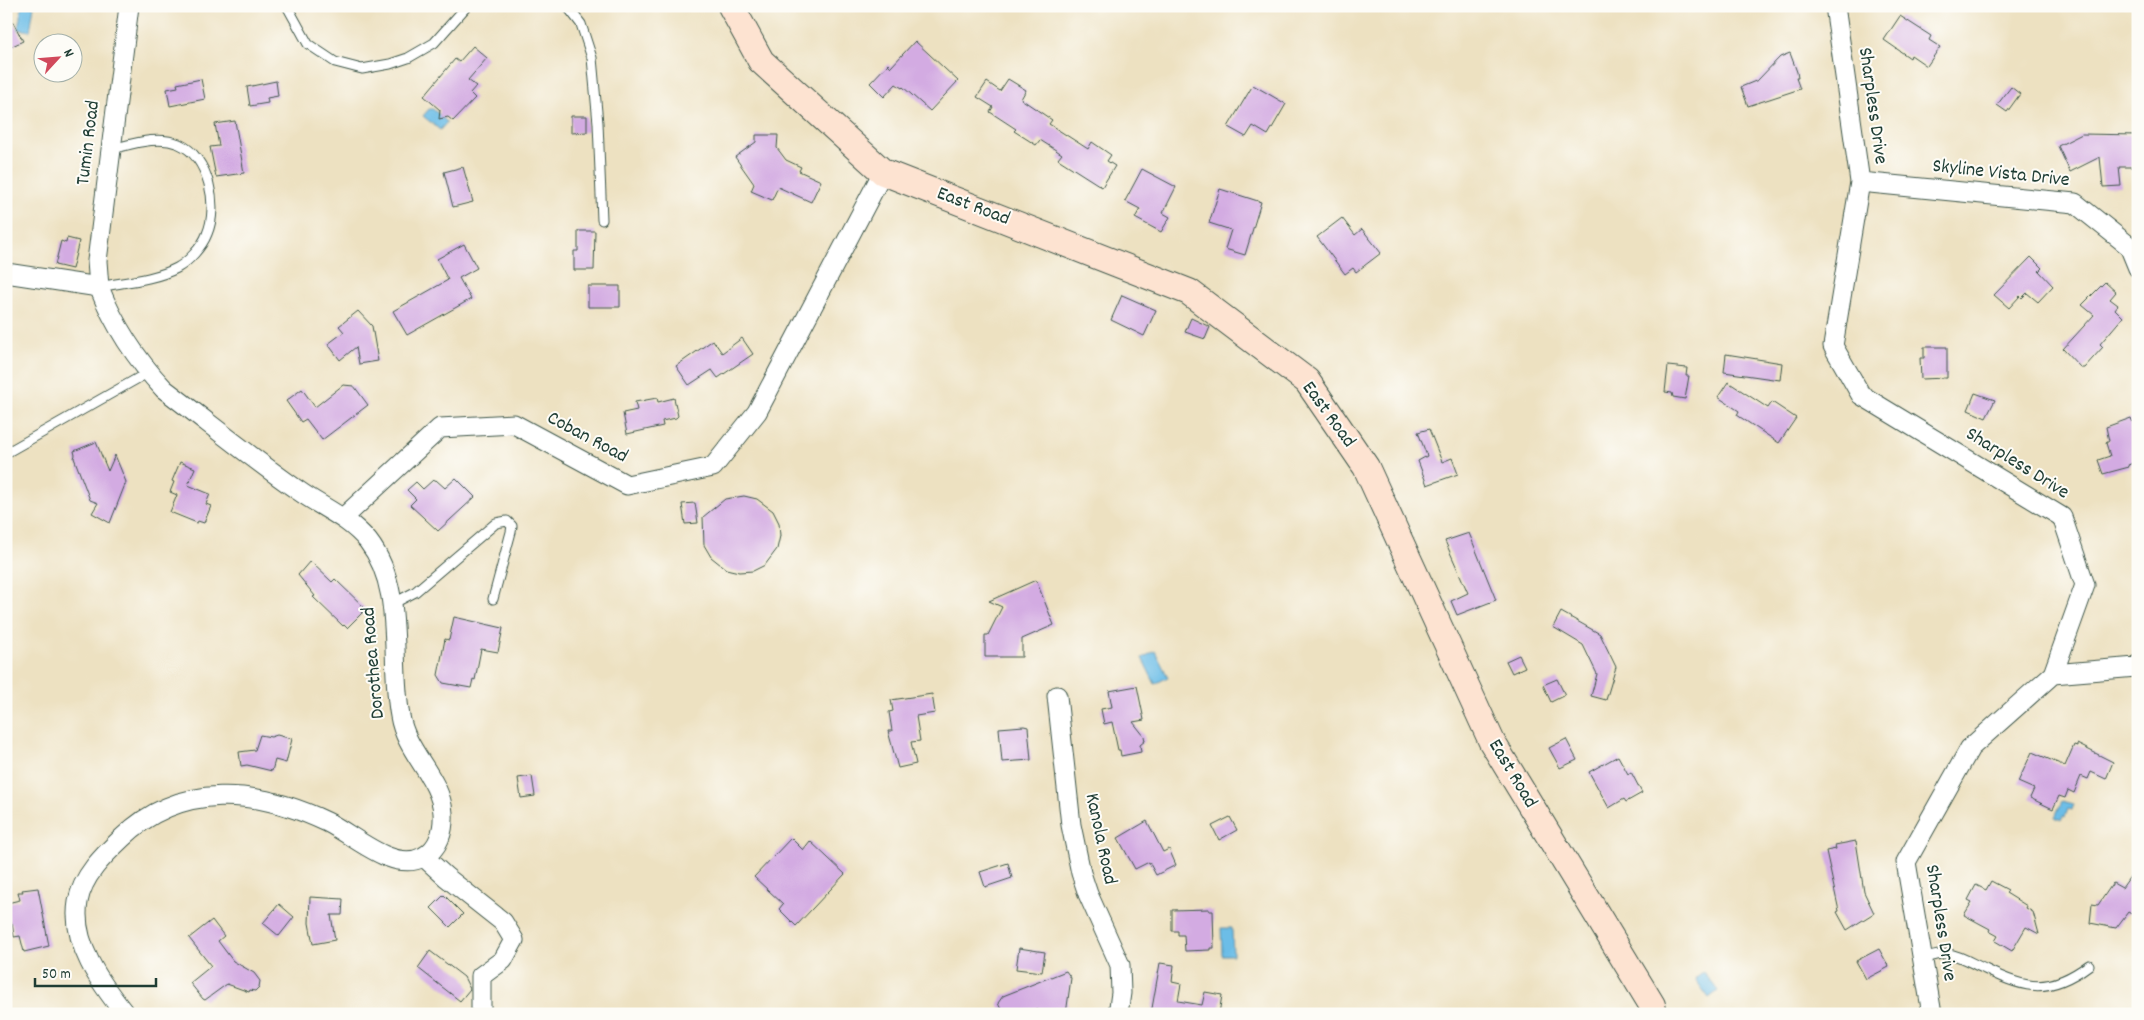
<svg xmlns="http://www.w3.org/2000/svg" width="2144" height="1020" font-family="Dekko,sans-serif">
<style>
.water{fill:#6cbde7;stroke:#467d8e}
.building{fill:#d3abe2}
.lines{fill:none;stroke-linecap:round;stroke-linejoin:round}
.lane-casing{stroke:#3e5649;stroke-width:11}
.street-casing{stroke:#3e5649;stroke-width:21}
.secondary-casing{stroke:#3e5649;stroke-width:28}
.lane{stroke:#fff;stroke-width:9}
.street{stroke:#fff;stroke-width:19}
.secondary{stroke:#fde3d1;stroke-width:26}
.labels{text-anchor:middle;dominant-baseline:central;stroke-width:4;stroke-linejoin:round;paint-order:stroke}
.street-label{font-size:20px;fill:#1f3d34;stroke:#fdfcf7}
</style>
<rect width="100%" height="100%" fill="#fdfcf7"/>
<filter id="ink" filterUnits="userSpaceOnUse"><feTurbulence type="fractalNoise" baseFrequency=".02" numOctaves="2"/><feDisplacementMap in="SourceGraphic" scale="10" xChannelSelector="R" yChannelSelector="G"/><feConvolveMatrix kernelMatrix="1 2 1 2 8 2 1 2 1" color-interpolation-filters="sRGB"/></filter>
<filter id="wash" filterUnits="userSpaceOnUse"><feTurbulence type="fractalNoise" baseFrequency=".0096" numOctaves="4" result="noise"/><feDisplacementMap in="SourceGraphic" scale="20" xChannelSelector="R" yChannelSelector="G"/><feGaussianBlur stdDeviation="1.12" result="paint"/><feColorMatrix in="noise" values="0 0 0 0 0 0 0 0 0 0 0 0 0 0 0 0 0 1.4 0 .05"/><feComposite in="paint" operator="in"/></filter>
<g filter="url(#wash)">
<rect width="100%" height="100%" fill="#ede1c1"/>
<path class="water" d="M22,6H34L30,31L18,29Z
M429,109H433L447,122L440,130L423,116Z
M1155,651L1168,677L1155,684L1142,658Z
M2062,801L2074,804L2072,810L2068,809L2065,817L2063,816L2061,820L2055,817Z
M1221,928H1232L1233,955H1222Z
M1704,972L1718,991L1709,998L1695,979Z"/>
<g id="blocks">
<path class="building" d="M6,9L23,41L6,49Z
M1900,16L1931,36L1929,40L1940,47L1927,66L1911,55L1910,58L1884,40Z
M915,41L958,81L930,111L903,87L902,88L896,84L884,97L870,83L888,64L891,67Z
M473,46L487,58L468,80L476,86L470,93L475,98L453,121L448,117L439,119L440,110L424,96L455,59L459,62Z
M1790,53L1797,72L1798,78H1796L1800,89L1748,106L1741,87L1758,80L1780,57Z
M201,79L205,99L170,106L167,89L178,87L177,84Z
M1008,79L1026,90L1021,99L1052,120L1049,124L1088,149L1092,142L1111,155L1107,161L1115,166L1102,187L1058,159L1062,154L1040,140L1036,145L1014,131L1016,129L990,112L993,107L977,97L987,82L1000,91Z
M276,81L278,96L267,98L268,103L250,106L247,87Z
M1253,85L1286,104L1268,135L1253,126L1246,137L1228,127Z
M2011,87L2020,94L2007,112L1997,105Z
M571,116H587V132L571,133Z
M235,121L244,173L216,177L210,147L219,146L215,124Z
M2082,134L2138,135V167H2119L2121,186L2103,187L2100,157L2070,172L2058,146Z
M756,135H778L777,148L786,160L801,167L799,171L821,181L811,202L778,187L772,200L751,191L754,184L735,157L756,142Z
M463,167L473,202L453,207L444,172Z
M1142,169L1176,187L1163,213L1170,217L1161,232L1135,218L1140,209L1125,201Z
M1220,189L1261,202L1245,255L1225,249L1231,230L1209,223Z
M1342,218L1355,235L1362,229L1381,253L1356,272L1353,268L1345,274L1317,237Z
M578,231H595L594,270H574V251H578Z
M67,238L79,241L72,269L55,265L61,241L66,243Z
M464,244L477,268L459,278L471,299L407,335L393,311L448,280L437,259Z
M2031,257L2042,268L2039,271L2053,286L2038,302L2027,293L2022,298L2020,296L2009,308L1994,295Z
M2105,282L2116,292L2110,299L2118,305L2115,309L2123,317L2100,344L2103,347L2084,368H2081L2063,349L2094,315L2082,305Z
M588,286H620V307H588Z
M1122,295L1156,310L1144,336L1111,320Z
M358,311L372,326L378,361L359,364L356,347L340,360L328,344L344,332L339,326Z
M1191,318L1210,327L1205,339L1185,332Z
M742,338L753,354L718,378L712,370L689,385L676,366L713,340L722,353Z
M1924,347H1947V378L1921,379L1920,358H1924Z
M1726,354L1782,363L1780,380L1724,372Z
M1668,366L1687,368L1686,376H1689L1685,399L1673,397L1672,393L1665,392Z
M1728,382L1768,408L1772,402L1796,418L1779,443L1737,415L1739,411L1718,397Z
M343,385L354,386L368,405L322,440L306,419L301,422L286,401L302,389L315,407Z
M1975,393L1995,400L1986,418L1968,410Z
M657,398L658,402L674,398L678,416L676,418L662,421L663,426L627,434L623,413L637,410L635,402Z
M2131,418L2138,435V437L2134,439L2138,449V461L2128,465L2129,467L2103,474L2098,460L2110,456L2106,443L2109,441L2106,427Z
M1429,429L1442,462L1452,458L1458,474L1427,485L1418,461L1427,456L1418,432Z
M96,442L108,471L115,455L126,482L110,523L92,513L98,503L90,500L74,458L75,455L74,451Z
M180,462L195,468L188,485L210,494L206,504L211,506L204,523L198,521L197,523L170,512L177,495L170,492L174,482L172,481Z
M456,478L475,497L438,531L410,505L416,499L407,490L416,482L423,489L433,480L434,481L436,480L445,488Z
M744,496L757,499L773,511L779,523L780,536L777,549L765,565L753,571L739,572L726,569L711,557L704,545L703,517L725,499Z
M695,503L698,523L685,524L682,504Z
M1469,533L1496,600L1457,615L1451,601L1468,593L1445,541Z
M310,561L332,582L335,579L366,609L347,628L344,625L343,626L313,597L315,596L298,575Z
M1036,580L1054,625L1022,639V657H985V635H988L1002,607L989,601Z
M1561,612L1600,634L1616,667L1606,700L1591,696L1597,674L1583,645L1553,627Z
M454,617L503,628L498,652L481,649L475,680L473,679L471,688L443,683L438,675L445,639L449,640Z
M1519,655L1525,667L1512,673L1506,661Z
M1557,679L1565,695L1551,702L1543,685Z
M1137,686L1144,720L1133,722L1144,736L1145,741L1140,745L1141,752L1121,756L1120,750H1118L1112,722L1104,724L1101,709L1112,707L1109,691Z
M932,694L935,713L916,716L920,741L911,742L916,764L898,768L888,731H892L889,712L893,711L891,700Z
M1024,726L1028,727L1031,760L1002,762L999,728Z
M260,735L271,737L277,735L292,739L286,763L275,760L272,771L247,765L241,766L239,752L255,750Z
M1566,739L1577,760L1560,768L1549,748Z
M2077,744L2113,762L2106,779L2091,772L2088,779L2081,776L2074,793L2068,790L2065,798L2059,796L2053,809L2030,798L2034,789L2018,782L2032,752L2065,766L2074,745L2077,746Z
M1618,756L1628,774L1631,772L1642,793L1626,802L1624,799L1609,808L1589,772Z
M532,776L535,796L521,798L518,778Z
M1230,817L1237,830L1219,840L1212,826Z
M1147,821L1163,852L1169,849L1176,865L1156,875L1149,862L1135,869L1118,838Z
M791,838L803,850L810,841L845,874L796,926L779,909L783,904L754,877Z
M1856,841L1864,892L1874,913L1847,930L1837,912L1839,911L1826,851L1836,849L1835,845Z
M1008,863L1012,878L985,887L980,872Z
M2138,865V918L2128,912L2116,928L2090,923L2092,904L2098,905L2113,883L2122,888Z
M1991,881L2008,890L2006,893L2027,906L2026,908L2033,912L2039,934L2026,927L2012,951L1995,941L1998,936L1989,931L1990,929L1964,915L1972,902L1968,900L1976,885L1986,890Z
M38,888L49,946L24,952L20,936L14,937L12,923H9L7,903L20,900L18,892H23L22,890Z
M444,895L463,914L450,927L431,908Z
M310,897L343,899L342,915H331L335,940L313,944L309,923Z
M279,904L294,917L279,936L263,923Z
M1209,909V911H1213L1214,948H1210V950L1185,951L1184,935H1178V931H1172V910Z
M212,920L224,936L218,941L233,961L254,973L260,981L259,987L255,991L250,990L249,992L227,984L205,1000L203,999L190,983L211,966L189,938Z
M1019,948L1045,952L1042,972L1016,969Z
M1879,949L1889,967L1866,979L1856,961Z
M430,951L464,977L470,989L460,1001L418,968Z
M1160,963L1174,965L1172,982L1181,984L1178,1001L1202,1005L1205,992L1222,995L1219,1014H1151Z
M1066,971L1071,978L1066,1014H1038L1036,1009L1025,1014H1003L998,1003L1003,996Z"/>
</g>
</g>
<g filter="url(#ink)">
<use href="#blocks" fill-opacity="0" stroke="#3e5649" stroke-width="1"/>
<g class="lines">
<g class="lane-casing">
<path id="lane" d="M287,6L308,44L335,62L362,69L390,64L408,58L434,43L467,6
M567,6L581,24L592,58L598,123L602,220
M99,287C124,282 154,280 177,268C188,262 202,247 207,234C219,206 209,157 179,144C157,135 133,144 111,149
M6,453L149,372
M392,604L415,592L496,523L507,521L512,526L511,532L493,599
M1922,959C1930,957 1941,953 1949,954C1961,956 1973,964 1985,969C2026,990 2050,994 2089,965"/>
</g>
<g class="street-casing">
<path id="street" d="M1835,6L1860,182L1833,346L1861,395L2062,517L2085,585L2053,674L1970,748L1906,862L1932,1014
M1860,182L2075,203L2129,246L2138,268
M6,273L99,287C114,325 136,359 164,389C209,423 253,459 299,491C323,508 349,518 368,541C406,590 389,659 400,716C406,753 441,778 443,813C444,830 439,849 423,857C393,873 354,835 327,822C258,789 180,781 122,838C104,855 82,876 78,902C71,943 101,984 125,1014
M99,287L97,261L129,6
M343,518L440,428L514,424L627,485L713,467L757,412L883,172
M2053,674L2136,667L2138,665
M1057,696L1071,825L1081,873L1088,894L1120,965L1121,993L1118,1014
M424,857L446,877L503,922L514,940L503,960L481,976V1014"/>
</g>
<g class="secondary-casing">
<path id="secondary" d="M731,6L761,61L883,172L1189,292L1307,381L1366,467L1492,742L1652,1005L1654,1014"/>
</g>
<use href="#lane" class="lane"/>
<use href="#street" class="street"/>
<use href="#secondary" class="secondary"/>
</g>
</g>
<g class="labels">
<g class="street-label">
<text transform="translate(1872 106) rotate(82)">Sharpless Drive</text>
<text transform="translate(89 143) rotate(-83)">Tumin Road</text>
<text transform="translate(2001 174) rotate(6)">Skyline Vista Drive</text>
<text transform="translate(973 207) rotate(21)">East Road</text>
<text transform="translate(1328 415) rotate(54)">East Road</text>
<text transform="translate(587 438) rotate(28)">Coban Road</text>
<text transform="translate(2017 464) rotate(32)">Sharpless Drive</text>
<text transform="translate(374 663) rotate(-95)">Dorothea Road</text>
<text transform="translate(1512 774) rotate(59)">East Road</text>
<text transform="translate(1100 839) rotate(78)">Kanola Road</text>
<text transform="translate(1940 923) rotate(81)">Sharpless Drive</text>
</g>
</g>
<rect width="2144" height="1020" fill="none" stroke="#fdfcf7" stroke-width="25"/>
<g transform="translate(58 58) rotate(64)"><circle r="24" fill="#fdfcf7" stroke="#a4b0a9"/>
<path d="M0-4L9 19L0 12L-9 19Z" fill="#d1495b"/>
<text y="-8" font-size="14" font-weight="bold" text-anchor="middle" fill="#1f3d34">N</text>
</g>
<path d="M35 978v8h121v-8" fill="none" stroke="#1f3d34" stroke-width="2.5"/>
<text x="42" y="978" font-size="15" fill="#1f3d34" stroke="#fdfcf7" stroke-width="4" paint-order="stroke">50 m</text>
</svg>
